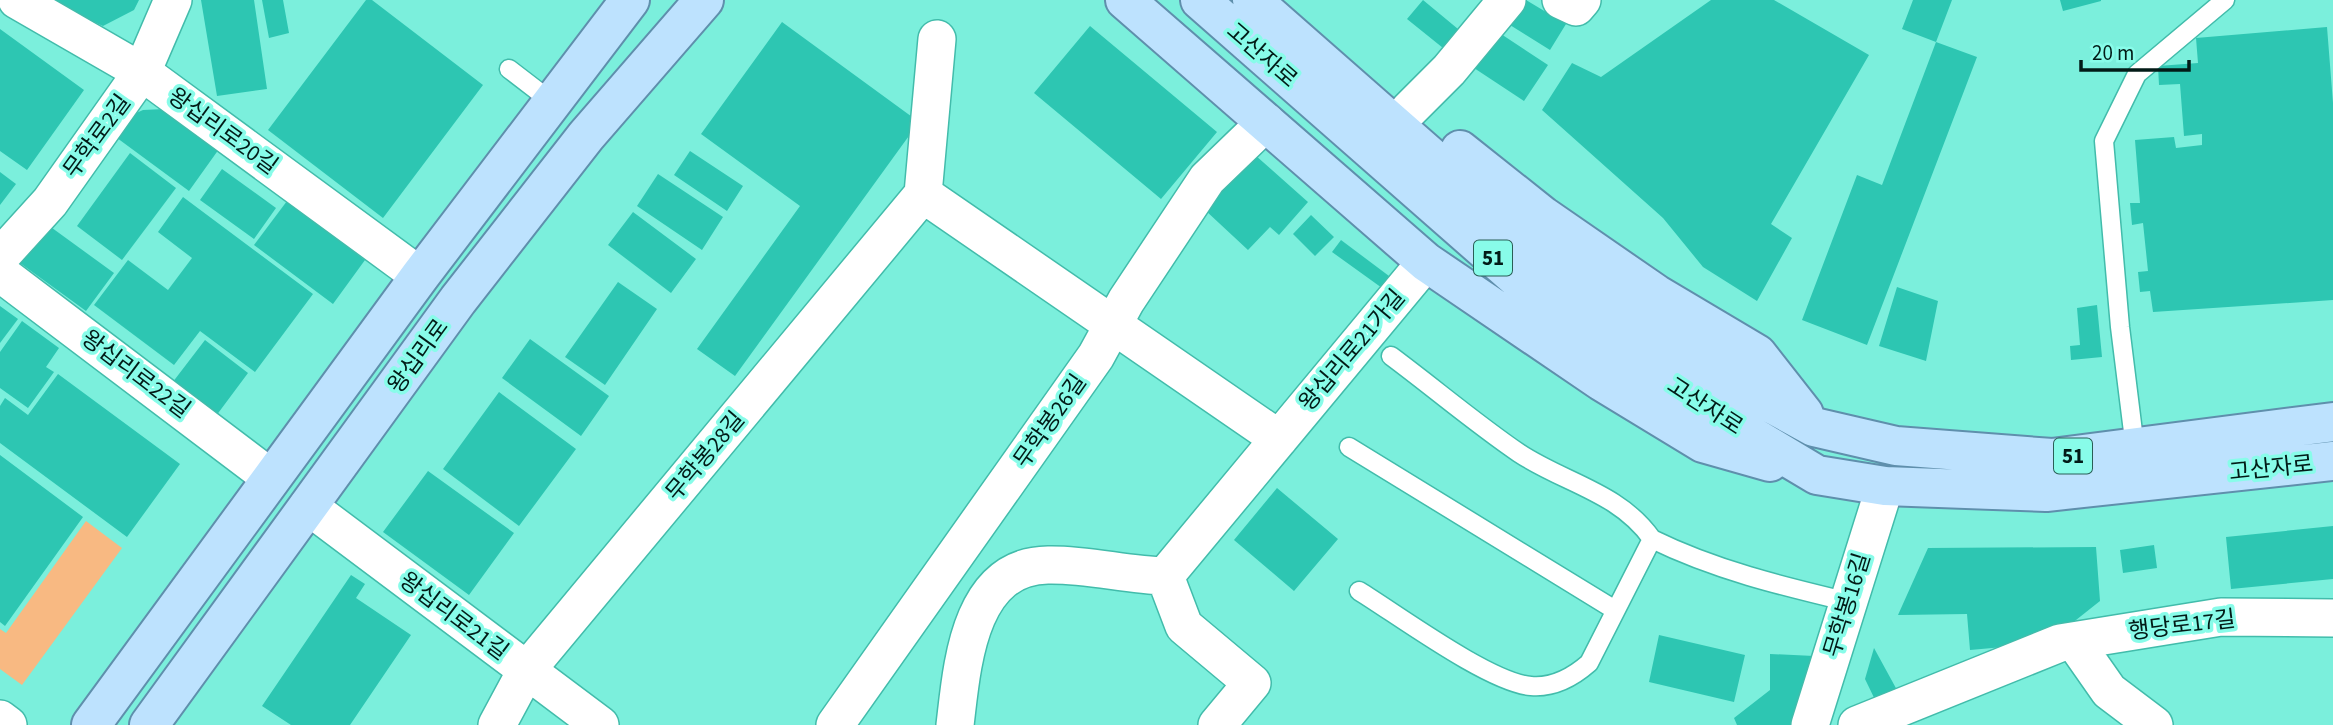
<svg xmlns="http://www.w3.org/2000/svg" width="2333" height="725" font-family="'Source Sans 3','Noto Sans KR',sans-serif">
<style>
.green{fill:#f8b982}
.building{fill:#2dc6b2}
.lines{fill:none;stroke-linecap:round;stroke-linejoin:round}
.lane-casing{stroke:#42bcab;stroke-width:21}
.street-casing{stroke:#42bcab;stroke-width:40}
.primary-casing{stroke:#5f8fac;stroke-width:42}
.lane{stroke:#fff;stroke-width:18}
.street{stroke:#fff;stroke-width:37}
.primary{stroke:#bde2fe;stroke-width:38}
.labels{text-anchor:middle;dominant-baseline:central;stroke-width:7;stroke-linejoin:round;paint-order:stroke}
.shield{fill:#88fce9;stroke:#2a5e56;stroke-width:2}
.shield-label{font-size:21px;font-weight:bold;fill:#021b17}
.street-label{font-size:23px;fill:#021b17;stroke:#88fce9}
</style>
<rect width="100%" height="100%" fill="#7befdc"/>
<path class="green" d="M86,521L122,548L22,685L0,669V629L6,633Z"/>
<path class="building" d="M52,0H139L134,10L103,26L51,3Z
M201,0H254L267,89L217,96Z
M262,0H283L289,33L269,38Z
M366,0H372L483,85L383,218L268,130Z
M1423,0L1458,29L1443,48L1407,19Z
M1526,0L1566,24L1550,50L1510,25Z
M1711,0H1774L1869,55L1771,224L1792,238L1757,301L1703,267L1663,218L1542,110L1572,63L1601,77Z
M1913,0H1952L1936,42L1977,57L1867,345L1802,320L1857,175L1882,185L1936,42L1902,29Z
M2060,0H2101V1L2063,11Z
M782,22L919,122L735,376L697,349L800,206L701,134Z
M1090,26L1217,132L1161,199L1034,93Z
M2327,27L2333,103V300L2153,312L2150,291L2140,292L2138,272L2148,271L2143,223L2132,225L2130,203H2140L2135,140L2174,137L2176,148L2202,145V134L2184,136L2180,84L2159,85L2158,66L2198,63L2196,38Z
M0,29L84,90L27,170L0,151Z
M1498,32L1548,65L1524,101L1474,68Z
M164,109L219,149L189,191L113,135L125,118L143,110Z
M690,151L743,186L727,211L674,175Z
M130,153L176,188L122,260L77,226Z
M1255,155L1308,202L1279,235L1270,227L1248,250L1205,210Z
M222,169L276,208L254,239L200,200Z
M0,172L16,184L0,205Z
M658,174L723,217L702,250L637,206Z
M183,197L313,294L255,372L200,331L174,365L94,305L128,260L168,290L192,258L158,232Z
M287,201L365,260L333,304L254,245Z
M633,212L696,259L671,293L608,245Z
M1311,215L1334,237L1315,256L1293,234Z
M48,225L114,273L86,311L20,263Z
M1341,240L1397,282L1389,293L1332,252Z
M618,282L657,309L605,385L565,357Z
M1897,287L1938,301L1926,361L1879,346Z
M2097,305L2102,357L2071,360L2070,346L2080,345L2077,308Z
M0,306L18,319L0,343Z
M22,321L59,348L46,367L54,372L28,408L0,388V352Z
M530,339L609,396L581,436L502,378Z
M205,340L248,373L213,420L169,387Z
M58,374L180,464L127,537L0,443V406L5,398L28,415Z
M499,392L576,449L519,526L443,469Z
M0,455L83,517L5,626L0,622Z
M428,471L514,533L469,595L383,532Z
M1277,488L1338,539L1294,591L1234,540Z
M2333,526V579L2231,589L2226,537Z
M2154,545L2157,568L2123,573L2120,550Z
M2096,547L2100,601L2047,643L1970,650L1967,614L1898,615L1928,548Z
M351,575L365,584L356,598L411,635L350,725H291L262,706Z
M1659,635L1745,655L1734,702L1649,682Z
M1874,648L1903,701L1879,708L1865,679Z
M1770,654L1814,656L1799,725H1737L1734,718L1770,690Z"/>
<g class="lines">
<g class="lane-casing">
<path id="lane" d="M509,69L552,102
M1391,356C1434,388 1475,423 1519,453C1564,483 1619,492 1652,539
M1349,447L1615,610
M2135,448L2120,327L2104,141L2137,74L2225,0
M1359,591C1398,615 1490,683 1531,686C1554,688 1573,677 1589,663L1652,539C1715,570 1782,586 1849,602"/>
</g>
<g class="street-casing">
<path id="street" d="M17,0L142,72L420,276
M1561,0L1576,7L1582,0
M1409,110L1449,70L1507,0
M923,194L1279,439
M0,257L50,202L142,72L173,0
M0,273L271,478
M308,506L600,725
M1165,576L1184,626L1252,683L1217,725
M2074,641L2109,691L2154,725
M0,719L8,725
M497,725L526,671L923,194L937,39
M835,725L1096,356L1126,301L1207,179L1266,122
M955,725C962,667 968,566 1048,565C1087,564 1126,575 1165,576L1426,262
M1810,725L1885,486
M1857,725L2060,643L2221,617L2333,618"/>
</g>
<g class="primary-casing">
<path id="primary" d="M1125,0L1426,262L1601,381L1703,443L1770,462
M1200,0L1518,279L1698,404L1817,475L1885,486L2046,492L2333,461
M1252,0L1539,252L1714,372L1814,427L1896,446L2052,458L2333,422
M1460,150L1543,216L1656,294L1757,354L1804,414
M91,725L420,276L630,0
M149,725L458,300L586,136L704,0"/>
</g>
<use href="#lane" class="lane"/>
<use href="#street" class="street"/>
<use href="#primary" class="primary"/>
</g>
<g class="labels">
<g class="shield">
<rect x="1474" y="240.5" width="38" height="35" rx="5"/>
<rect x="2054" y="438.5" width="38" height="35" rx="5"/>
</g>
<g class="shield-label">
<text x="1493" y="258">51</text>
<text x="2073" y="456">51</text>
</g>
<g class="street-label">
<text transform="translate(1262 55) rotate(41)">고산자로</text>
<text transform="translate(223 131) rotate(36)">왕십리로20길</text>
<text transform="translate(97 136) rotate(-54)">무학로2길</text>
<text transform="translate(1352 350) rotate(-50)">왕십리로21가길</text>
<text transform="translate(418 356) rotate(-54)">왕십리로</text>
<text transform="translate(136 374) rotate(37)">왕십리로22길</text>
<text transform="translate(1705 406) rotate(33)">고산자로</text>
<text transform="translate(1050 421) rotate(-55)">무학봉26길</text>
<text transform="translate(705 456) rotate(-50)">무학봉28길</text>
<text transform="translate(2271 468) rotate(-6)">고산자로</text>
<text transform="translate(1847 605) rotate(-73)">무학봉16길</text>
<text transform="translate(454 616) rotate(37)">왕십리로21길</text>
<text transform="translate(2182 625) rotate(-7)">행당로17길</text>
</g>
</g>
<path d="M2081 60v10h108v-10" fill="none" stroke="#021b17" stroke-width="3.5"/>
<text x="2092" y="60" font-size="21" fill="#021b17" stroke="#88fce9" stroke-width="5" paint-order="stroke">20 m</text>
</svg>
